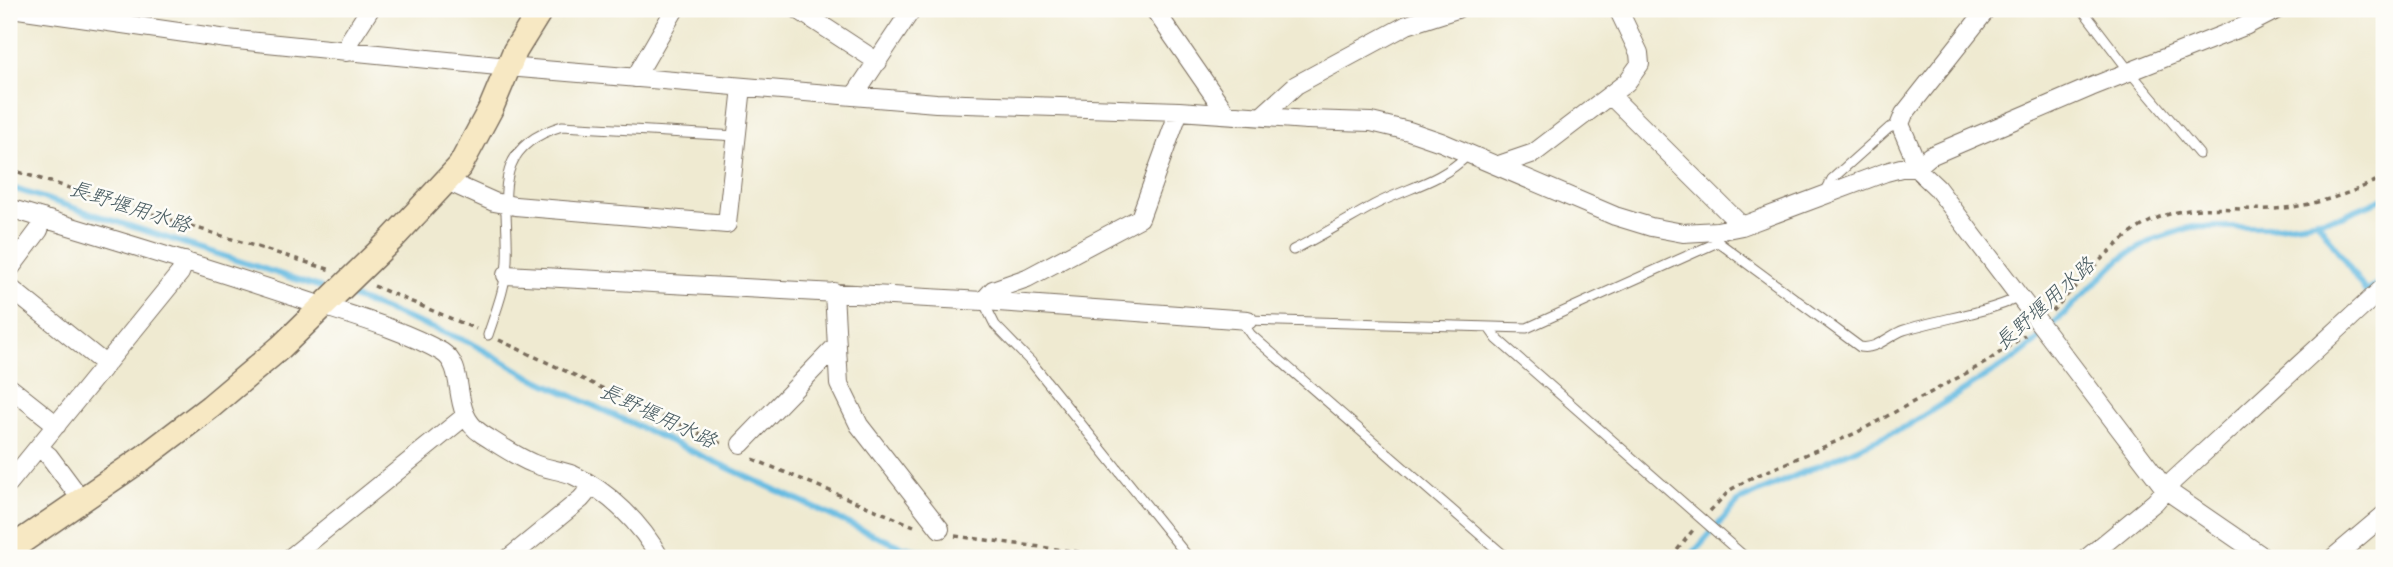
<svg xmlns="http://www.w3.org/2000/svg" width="2393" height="567" font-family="Pangolin,'Klee One',sans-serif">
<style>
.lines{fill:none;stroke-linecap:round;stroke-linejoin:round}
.stream{stroke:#64bae1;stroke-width:6}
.lane-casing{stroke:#7a6d5d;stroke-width:11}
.street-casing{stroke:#7a6d5d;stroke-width:20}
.secondary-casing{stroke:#7a6d5d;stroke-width:27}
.path{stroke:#7a6d5d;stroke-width:3.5;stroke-dasharray:5 5;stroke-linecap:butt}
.lane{stroke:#fff;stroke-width:9}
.street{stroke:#fff;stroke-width:18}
.secondary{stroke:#f7e8c3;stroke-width:24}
.labels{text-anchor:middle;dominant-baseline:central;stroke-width:5;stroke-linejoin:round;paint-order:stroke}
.water-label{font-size:21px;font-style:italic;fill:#495c62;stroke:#fdfcf7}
</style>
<rect width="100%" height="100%" fill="#fdfcf7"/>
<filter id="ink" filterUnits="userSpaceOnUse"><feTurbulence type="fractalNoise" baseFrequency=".0143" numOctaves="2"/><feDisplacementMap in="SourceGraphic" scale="14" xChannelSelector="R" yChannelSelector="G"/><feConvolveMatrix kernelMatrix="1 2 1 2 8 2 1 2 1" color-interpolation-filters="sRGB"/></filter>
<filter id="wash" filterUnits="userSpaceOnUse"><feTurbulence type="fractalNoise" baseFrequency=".00686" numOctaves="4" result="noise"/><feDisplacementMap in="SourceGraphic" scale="28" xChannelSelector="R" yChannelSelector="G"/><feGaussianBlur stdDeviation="1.57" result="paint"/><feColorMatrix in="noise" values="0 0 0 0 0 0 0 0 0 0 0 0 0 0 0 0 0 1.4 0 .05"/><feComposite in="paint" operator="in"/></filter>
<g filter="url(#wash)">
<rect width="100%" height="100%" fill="#efead1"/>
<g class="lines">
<path class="stream" d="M9,187L320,287
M2317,220L2366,292L2384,278
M352,297L471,343L529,376L869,533L903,547L953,558
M1689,558L1739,501L1907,426L2015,358L2034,343L2120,259L2155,239L2192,227H2269L2302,223L2342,216L2384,198"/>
</g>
</g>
<g filter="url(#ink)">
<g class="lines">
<g class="lane-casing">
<path id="lane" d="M2082,9L2130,72L2199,154
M1825,193L1832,179L1889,128L1900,124
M1718,242L1860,347C1877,350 1889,335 1904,330C1943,318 1983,314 2020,297
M1293,250C1321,236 1347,220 1374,205C1410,186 1438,184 1469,154
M983,301L995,325L1032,363L1189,558
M1240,319L1251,335L1507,558
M1248,320L1527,328L1718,242L1717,231
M1489,328L1497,339L1746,558
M488,335C496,311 506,286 507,261C510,201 486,149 562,126L737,136"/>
</g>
<g class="street-casing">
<path id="street" d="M18,9L227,39L508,67L936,103L1179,111L1307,120L1371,122L1409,131L1441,142L1615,216L1651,227L1683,233L1717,231L1742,226L1886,172L1901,168H1916L1937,188L2166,490L2265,558
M797,9L878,62
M1154,9L1226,113
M346,52L350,40L370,9
M635,78L675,9
M1610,95L1742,226
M854,96L912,9
M1262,116L1296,85L1407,25L1457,9
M1499,165L1534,153L1627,82L1640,64L1639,53L1618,9
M1916,168L1930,156L2091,87L2245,26L2278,9
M1916,168L1912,152L1900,124L1904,114L1987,9
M447,181L494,202L515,206L727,224L742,87
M9,208C106,237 202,266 298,298C345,314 398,327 442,352C469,369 448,412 482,434C498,444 515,456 532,463C545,469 560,470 573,475C609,491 642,525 660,558
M9,270L39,230L43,218
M506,275L983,301L1248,320
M9,287L106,365
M834,292L839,384L859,425L940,529
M983,301L993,290L1027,278L1140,218L1179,111
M9,387L57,425
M741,444L837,345
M39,448L49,456L81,499
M9,483L180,273L185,261
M290,558L464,417
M509,558L581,499L592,486
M2087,558L2155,502L2174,480L2384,287
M2333,558L2384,515"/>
</g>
<g class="secondary-casing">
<path id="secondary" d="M9,550L143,458L210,407L281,347L391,240L460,166L491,108L515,51L541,9"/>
</g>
<path class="path" d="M9,169L331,270
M374,286L476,329
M2052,311C2083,280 2119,233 2160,217C2203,201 2250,214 2293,207C2324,202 2357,192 2384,176
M499,340L724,445
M753,459L914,526
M1710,511L1730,490L1749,479L1856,433L1985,363L2025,335
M955,536L1126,558
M1671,558L1693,530"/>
<use href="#lane" class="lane"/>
<use href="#street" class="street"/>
<use href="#secondary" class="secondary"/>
</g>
</g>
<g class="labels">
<g class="water-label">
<text transform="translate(130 207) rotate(18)">長野堰用水路</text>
<text transform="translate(2045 304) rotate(-42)">長野堰用水路</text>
<text transform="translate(658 416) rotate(25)">長野堰用水路</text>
</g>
</g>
<rect width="2393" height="567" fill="none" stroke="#fdfcf7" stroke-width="35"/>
</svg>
